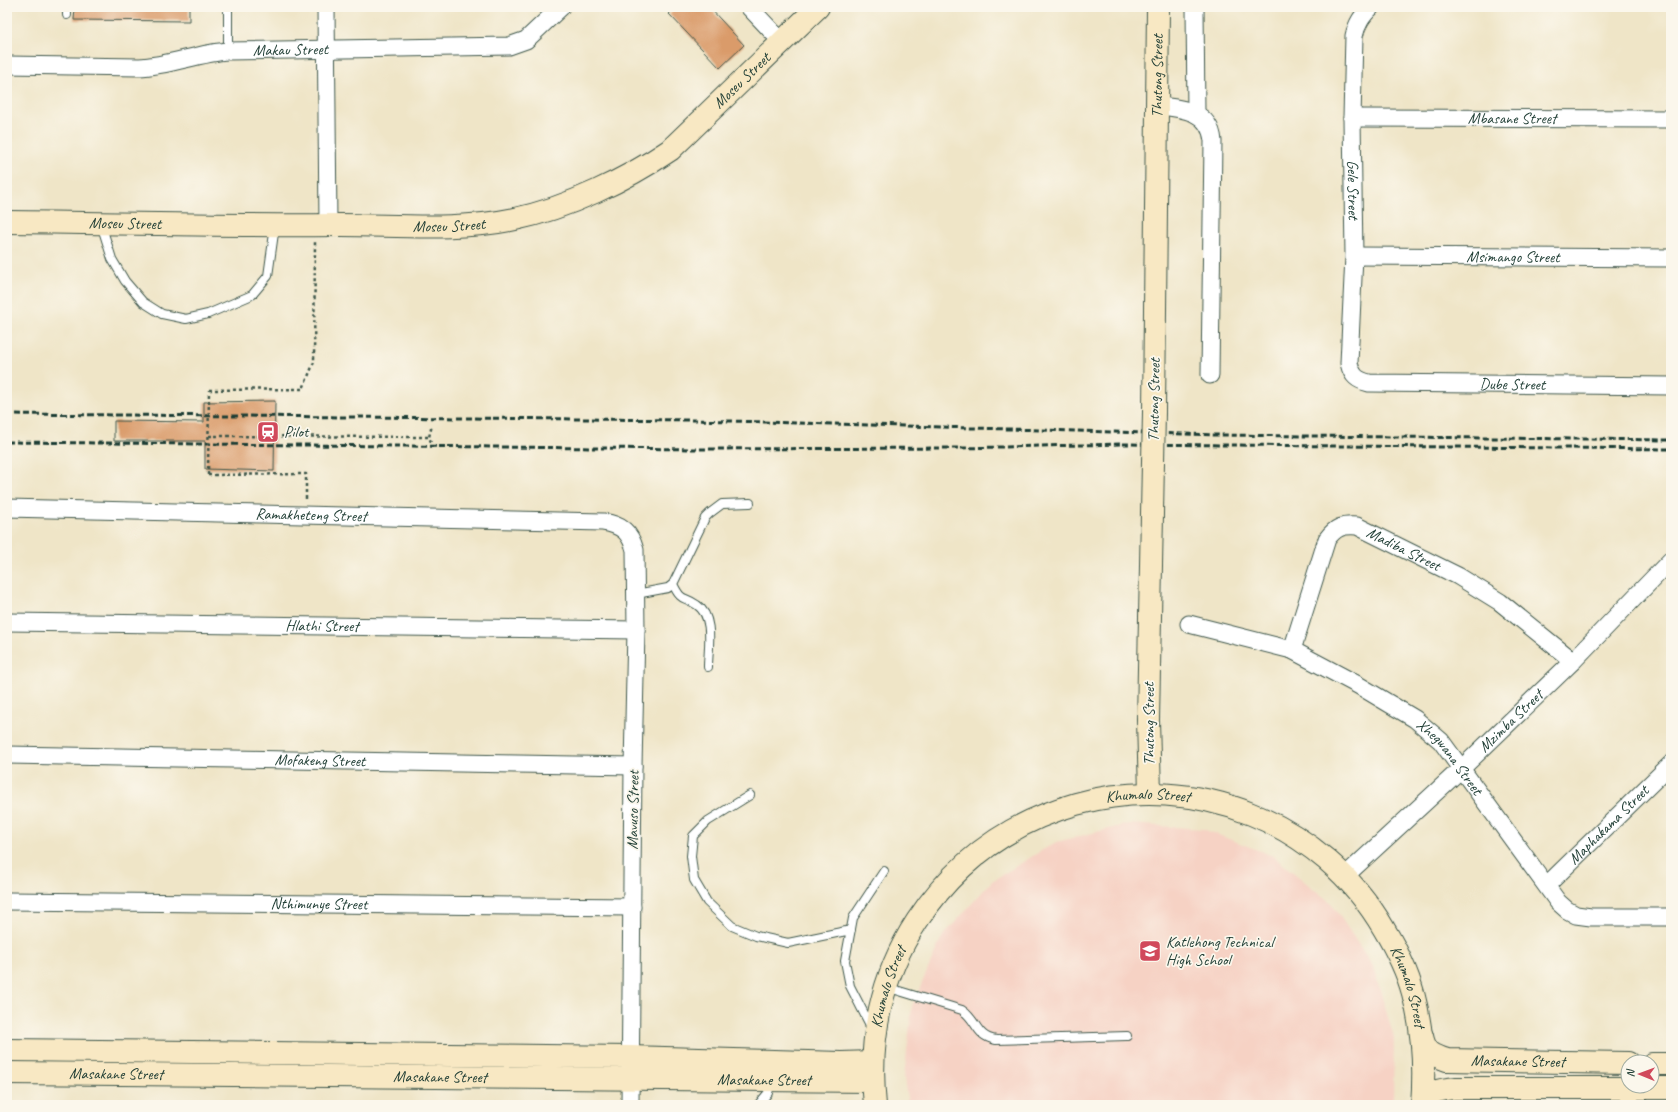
<svg xmlns="http://www.w3.org/2000/svg" width="1678" height="1112" font-family="Caveat,sans-serif">
<style>
.built{fill:#f6d2c4}
.building{fill:#da9b6a}
.lines{fill:none;stroke-linecap:round;stroke-linejoin:round}
.lane-casing{stroke:#3e564a;stroke-width:10}
.street-casing{stroke:#3e564a;stroke-width:19}
.secondary-casing{stroke:#3e564a;stroke-width:24}
.path{stroke:#3e564a;stroke-width:2.5;stroke-dasharray:3 3;stroke-linecap:butt}
.lane{stroke:#fff;stroke-width:8}
.street{stroke:#fff;stroke-width:17}
.secondary{stroke:#f8e8c3;stroke-width:22}
.rail{stroke:#1f3d34;stroke-width:3;stroke-dasharray:6 3;stroke-linecap:butt}
.secondary-bridge-casing{stroke:#3e564a;stroke-width:24;stroke-linecap:butt}
.path-bridge{stroke:#3e564a;stroke-width:2.5;stroke-dasharray:3 3;stroke-linecap:butt}
.secondary-bridge{stroke:#f8e8c3;stroke-width:22}
.labels{text-anchor:middle;dominant-baseline:central;stroke-width:3.5;stroke-linejoin:round;paint-order:stroke}
.street-label{font-size:16px;fill:#1f3d34;stroke:#fbf7ec}
.poi-label{font-size:16px;fill:#1f3d34;stroke:#fbf7ec;text-anchor:start}
</style>
<rect width="100%" height="100%" fill="#fbf7ec"/>
<filter id="ink" filterUnits="userSpaceOnUse"><feTurbulence type="fractalNoise" baseFrequency=".025" numOctaves="2"/><feDisplacementMap in="SourceGraphic" scale="8" xChannelSelector="R" yChannelSelector="G"/><feConvolveMatrix kernelMatrix="1 2 1 2 8 2 1 2 1" color-interpolation-filters="sRGB"/></filter>
<filter id="wash" filterUnits="userSpaceOnUse"><feTurbulence type="fractalNoise" baseFrequency=".012" numOctaves="4" result="noise"/><feDisplacementMap in="SourceGraphic" scale="16" xChannelSelector="R" yChannelSelector="G"/><feGaussianBlur stdDeviation="0.9" result="paint"/><feColorMatrix in="noise" values="0 0 0 0 0 0 0 0 0 0 0 0 0 0 0 0 0 1.4 0 .05"/><feComposite in="paint" operator="in"/></filter>
<g filter="url(#wash)">
<rect width="100%" height="100%" fill="#efe5c7"/>
<path class="built" d="M1129,824L1203,829L1273,856L1331,903L1373,966L1394,1038L1393,1105H908L904,1078L912,1006L942,937L992,881L1056,842Z"/>
<g id="blocks">
<path class="building" d="M75,7H189V21L74,20Z
M676,7H709L744,45L720,68L669,14Z
M275,401L274,471L205,469V441H114V421L204,422V402Z"/>
</g>
</g>
<g filter="url(#ink)">
<use href="#blocks" fill-opacity="0" stroke="#3e564a" stroke-width="1"/>
<g class="lines">
<g class="lane-casing">
<path id="lane" d="M228,7V51
M67,15V7
M101,224L112,259L125,281L143,302L162,314L186,319L208,314L252,295L268,276L275,226
M673,584C682,603 683,595 697,605C715,617 708,649 708,667
M636,594L668,588L673,584L705,518L710,513L722,504L750,503
M750,795L708,821L693,836L691,856L694,880L707,902L732,926L756,936L788,943L851,930
M886,987L962,1010C978,1021 975,1036 996,1040L1127,1036
M872,1029L850,986L845,961L853,918L884,871
M758,1105L768,1093L771,1081"/>
</g>
<g class="street-casing">
<g id="street">
<path d="M326,7L328,225"/>
<path d="M749,7L782,42"/>
<path d="M1195,7L1196,114"/>
<path id="s1" d="M1371,7C1362,16 1357,23 1354,36L1352,118L1354,256L1349,363C1352,376 1357,380 1369,383L1671,386"/>
<path id="s2" d="M7,65L139,67C170,66 198,53 228,51L509,46L526,40L561,7"/>
<path d="M1158,106C1183,108 1210,111 1213,141L1210,375"/>
<path id="s3" d="M1352,118L1671,119"/>
<path id="s4" d="M1354,256L1671,258"/>
<path id="s5" d="M7,508L603,522C622,525 630,532 635,550L636,630L633,766L630,1105"/>
<path id="s6" d="M7,622L636,630"/>
<path id="s7" d="M1189,624L1292,650L1358,685L1415,719L1441,741L1558,902L1567,910L1576,915L1591,917H1671"/>
<path id="s8" d="M1292,650L1327,539C1336,527 1342,525 1357,526L1458,576L1500,602L1573,661"/>
<path id="s9" d="M7,755L633,766"/>
<path id="s10" d="M1345,876L1461,769L1573,661L1671,560"/>
<path id="s11" d="M1547,885L1671,764"/>
<path id="s12" d="M7,901L632,907"/>
</g>
</g>
<g class="secondary-casing">
<g id="secondary">
<path id="s13" d="M7,222C118,223 230,226 341,225C398,225 458,231 515,219C567,208 626,180 670,150L818,7"/>
<path id="s14" d="M1154,412L1158,7"/>
<path d="M1150,793L1148,720L1153,462"/>
<path id="s15" d="M1422,1036C1425,1052 1432,1055 1447,1060L1628,1063"/>
<path d="M7,1050L630,1057L841,1063L872,1062"/>
<path d="M1652,1064H1671"/>
<path id="s16" d="M7,1073L873,1081"/>
<path id="s17" d="M875,1105C868,1040 881,976 917,921C955,863 1009,823 1076,804C1195,771 1322,822 1384,929C1396,949 1407,971 1413,993C1423,1030 1425,1067 1422,1105"/>
<path d="M1423,1105C1426,1090 1444,1089 1456,1088H1671"/>
</g>
</g>
<path class="path" d="M209,390L303,389L314,362L315,242
M209,436L429,437
M431,442L429,437L432,425
M208,475L306,474V499"/>
<use href="#lane" class="lane"/>
<use href="#street" class="street"/>
<use href="#secondary" class="secondary"/>
<path class="rail" d="M7,414L695,420L1217,435L1671,440
M7,442L695,449L962,448L1121,444L1671,449"/>
<g class="secondary-bridge-casing">
<path id="secondary-bridge" d="M1153,462L1154,412"/>
</g>
<path class="path-bridge" d="M208,475L209,390"/>
<use href="#secondary-bridge" class="secondary-bridge"/>
</g>
</g>
<defs>
<g id="station-square" transform="scale(1.15)"><rect x="-9" y="-9" width="18" height="18" rx="4" fill="#d1495b" stroke="#fbf7ec"/><path d="M-3-6H3Q5-6 5-4V2Q5 4 3 4L4.5 6H3L1.5 4h-3L-3 6H-4.5L-3 4Q-5 4-5 2V-4Q-5-6-3-6ZM-3.5-4v3h7v-3ZM-3.5 1v1.5H-2V1ZM2 1v1.5H3.5V1Z" fill="#fff"/></g>
<g id="school-square" transform="scale(1.15)"><rect x="-9" y="-9" width="18" height="18" rx="4" fill="#d1495b" stroke="#fbf7ec"/><path d="M0-5L7-2L0 1L-7-2ZM-4 1L0 2.5L4 1V4Q0 6-4 4Z" fill="#fff"/></g>
</defs>
<g fill-rule="evenodd">
<use href="#station-square" x="268" y="432"/>
<use href="#school-square" x="1150" y="951"/>
</g>
<g class="labels">
<g class="street-label">
<text stroke="none"><textPath href="#s2" startOffset="285">Makau Street</textPath></text>
<text stroke="none"><textPath href="#s14" startOffset="336">Thutong Street</textPath></text>
<text stroke="none"><textPath href="#s13" startOffset="779">Moseu Street</textPath></text>
<text stroke="none"><textPath href="#s3" startOffset="160">Mbasane Street</textPath></text>
<text stroke="none"><textPath href="#s1" startOffset="188">Gele Street</textPath></text>
<text stroke="none"><textPath href="#s13" startOffset="118">Moseu Street</textPath></text>
<text stroke="none"><textPath href="#s13" startOffset="442">Moseu Street</textPath></text>
<text stroke="none"><textPath href="#s4" startOffset="159">Msimango Street</textPath></text>
<text stroke="none"><textPath href="#s1" startOffset="535">Dube Street</textPath></text>
<text transform="translate(1154 400) rotate(-89)">Thutong Street</text>
<text stroke="none"><textPath href="#s5" startOffset="304">Ramakheteng Street</textPath></text>
<text stroke="none"><textPath href="#s8" startOffset="203">Madiba Street</textPath></text>
<text stroke="none"><textPath href="#s6" startOffset="315">Hlathi Street</textPath></text>
<text stroke="none"><textPath href="#s10" startOffset="227">Mzimba Street</textPath></text>
<text transform="translate(1149 724) rotate(-90)">Thutong Street</text>
<text stroke="none"><textPath href="#s7" startOffset="299">Xhegwana Street</textPath></text>
<text stroke="none"><textPath href="#s9" startOffset="313">Mofakeng Street</textPath></text>
<text stroke="none"><textPath href="#s17" startOffset="467">Khumalo Street</textPath></text>
<text transform="translate(633 810) rotate(-89)">Mavuso Street</text>
<text stroke="none"><textPath href="#s11" startOffset="86">Maphakama Street</textPath></text>
<text stroke="none"><textPath href="#s12" startOffset="312">Nthimunye Street</textPath></text>
<text stroke="none"><textPath href="#s17" startOffset="120">Khumalo Street</textPath></text>
<text stroke="none"><textPath href="#s17" startOffset="815">Khumalo Street</textPath></text>
<text stroke="none"><textPath href="#s15" startOffset="108">Masakane Street</textPath></text>
<text stroke="none"><textPath href="#s16" startOffset="109">Masakane Street</textPath></text>
<text stroke="none"><textPath href="#s16" startOffset="433">Masakane Street</textPath></text>
<text stroke="none"><textPath href="#s16" startOffset="757">Masakane Street</textPath></text>
</g>
<g class="poi-label">
<text x="284" y="432">Pilot</text>
<text x="1166" y="942">Katlehong Technical<tspan x="1166" dy="18">High School</tspan></text>
</g>
</g>
<rect width="1678" height="1112" fill="none" stroke="#fbf7ec" stroke-width="24"/>
<g transform="translate(1640 1074) rotate(271)"><circle r="19" fill="#fbf7ec" stroke="#a3ada2"/>
<path d="M0-3L7 15L0 10L-7 15Z" fill="#d1495b"/>
<text y="-6" font-size="11" font-weight="bold" text-anchor="middle" fill="#1f3d34">N</text>
</g>
</svg>
